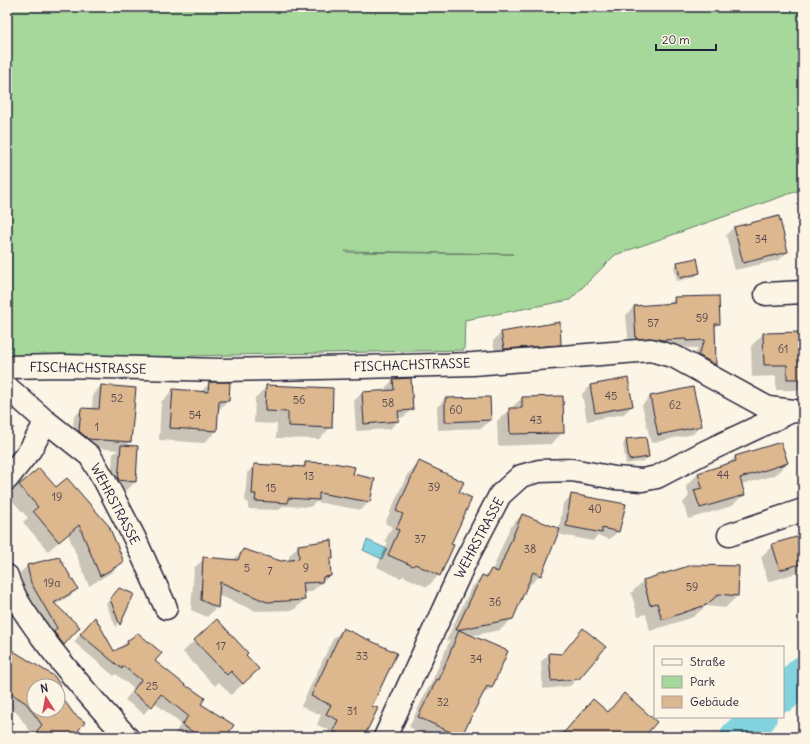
<svg xmlns="http://www.w3.org/2000/svg" width="810" height="744" font-family="Delius,sans-serif">
<style>
.green{fill:#a5d89a;stroke:#647d6a;fill-rule:evenodd}
.water{fill:#83d3df;stroke:#5c8c9d}
.shadow{fill:#0003}
.lines{fill:none;stroke-linecap:round;stroke-linejoin:round}
.river{stroke:#83d3df;stroke-width:36}
.building{fill:#ddb78e;stroke:#22223b}
.minor-casing{stroke:#22223b;stroke-width:25}
.minor{stroke:#fcf5e5;stroke-width:22}
.labels{text-anchor:middle;dominant-baseline:central;stroke-width:4;stroke-linejoin:round;paint-order:stroke}
.number-label{font-size:11px;fill:#514750}
.street-label{font-size:13px;fill:#22223b;stroke:#fcf5e5}
</style>
<rect width="100%" height="100%" fill="#fcf5e5"/>
<filter id="ink" filterUnits="userSpaceOnUse"><feTurbulence type="fractalNoise" baseFrequency=".025" numOctaves="2"/><feDisplacementMap in="SourceGraphic" scale="8" xChannelSelector="R" yChannelSelector="G"/><feConvolveMatrix kernelMatrix="1 2 1 2 8 2 1 2 1" color-interpolation-filters="sRGB"/></filter>
<g filter="url(#ink)">
<path class="green" d="M7,7H803V189L615,255L570,300L465,320L464,350L7,360ZM345,251L513,254L346,252Z"/>
<path class="water" d="M367,540L387,549L382,559L363,550Z"/>
<path class="shadow" d="M734,227L787,252L779,260L735,270L726,235Z
M678,263L699,273L695,277L677,281L674,267Z
M675,298L719,323L714,328L715,365L708,373L691,363L698,348L629,346L626,315L634,307L669,304Z
M501,333L560,344L552,352L496,357L493,341Z
M803,333V388L801,390H776V376L752,377L751,346L763,334Z
M393,380L412,409L404,417L398,418V421L390,429L356,431L354,401L362,393L386,392L385,388Z
M209,383L228,401L217,411L216,431L204,443L159,440L161,402L173,390L201,392Z
M101,386L135,389L130,442L125,446L135,482L127,490L111,488L113,454L118,450L80,446L72,440L74,417L82,409L92,410L93,394Z
M267,386L331,427L319,439L276,438L277,424L254,423L255,398Z
M590,386L632,406L624,414L587,421L582,394Z
M650,397L701,425L693,434L651,443L642,405Z
M489,398L490,420L482,428L438,430L437,407L445,399Z
M522,398L563,432L551,444L498,446L497,421Z
M7,420L15,428L7,437Z
M627,440L648,457L644,461L626,464L623,444Z
M735,457L787,463L775,475L741,485L744,494L732,506L688,519L683,503L689,496L686,486L698,474L727,465Z
M305,463L352,475L369,502L361,510L316,502L310,507L283,506L279,510L248,509V502L245,501L247,473L255,465L301,468Z
M419,463L458,493L450,544L439,575L427,587L403,576L400,578L377,567L388,542L385,541L392,527L385,523L407,475Z
M22,481L52,485L123,562L112,572L89,586L68,534L48,551L23,522L28,518L8,496Z
M571,496L618,531L610,539L597,536L593,541L557,534L540,575L528,587L526,586L513,618L500,630L470,636L491,688L480,697L460,737H429L409,727L427,690L430,686L450,640L446,641L471,588L483,576L484,577L491,570L492,571L510,527L522,515L559,530L563,504Z
M803,536V571L768,582L761,557L773,545Z
M298,546L332,559L329,562L330,576L311,592H303L304,600L294,610L256,611L218,595L217,607L207,617L191,610L194,568L204,559L233,560L243,550L281,562L289,561V556Z
M27,566L77,589L70,596L54,605L78,627L56,651L51,636L25,591L20,573Z
M643,581L737,596L725,608L706,606L693,617L650,631L646,614L638,616L631,593Z
M116,593L133,595L116,627L106,604Z
M87,626L114,652L127,642L154,661L200,705L225,737H182L175,733L181,724L154,702L144,714L125,700L134,689L116,674L114,676L74,642Z
M343,629L371,706L363,737H325L329,730L317,725L321,715L301,706L333,639Z
M576,638L578,678L570,686L543,689L541,662L549,654L561,655Z
M195,640L246,681L231,695L219,682L215,686L183,652Z
M7,648L60,686L58,688V686H34V710H58V694L78,729L87,737H31L33,735L17,713L7,707Z
M624,695L643,737H556L563,730L565,731L593,700L607,713Z"/>
<g class="lines">
<path class="river" d="M783,694L803,674
M738,737L759,717"/>
</g>
<path class="building" d="M779,216L788,252L743,263L734,227Z
M697,258L700,273L680,278L677,262Z
M719,296L720,324H715L716,365L698,355L705,340L686,341V339L663,340L650,338L636,339L634,306L675,303L674,297Z
M560,322L561,345L504,349L501,332Z
M803,332V379H787V365H764L763,333Z
M411,378L413,410L398,411L399,421L364,424L362,392L394,390L393,379Z
M628,378L633,406L595,413L590,385Z
M209,382H230L229,401H219L217,431L170,428L173,389L208,392Z
M101,385L136,388L131,442L88,439L79,431L81,408L99,409Z
M266,385L333,388L332,428L288,426V412L265,411Z
M693,387L702,426L658,435L650,396Z
M563,396L564,433L510,434L509,408H522V397Z
M490,397L491,420L445,422V398Z
M646,437L649,457L629,460L626,439Z
M781,442L788,463L740,478L745,495L700,508L694,490L702,488L698,473L736,461L735,456Z
M121,445L138,446L136,482L118,480Z
M419,461L464,482L459,492L472,498L451,544L454,545L440,576L415,564L413,566L388,555L399,530L396,529L403,514L396,511Z
M305,462L334,463L355,467L353,474L375,479L370,502L319,493V500L288,498V503L255,501L256,494H252L254,464L305,467Z
M39,468L56,487L67,478L109,526L124,562L100,576L79,525L59,542L33,511L38,507L19,485Z
M571,494L626,504L619,532L602,528V533L566,526Z
M522,514L560,529L541,576L533,572L513,619L456,630L482,575L487,577L491,569L498,572Z
M803,535V563L780,570L772,544Z
M332,540L333,559H330L331,576L323,577L322,582L303,583L305,600L267,602L220,582L218,608L201,600L203,557L238,560L243,549L281,561L299,559L298,545Z
M59,557L78,589L54,603L80,627L64,645L54,632L57,628L31,583L27,565Z
M692,565L739,566L738,596L719,594L706,605L662,620L657,603L650,605L643,580Z
M119,588L134,594L120,625L110,599Z
M95,617L114,651L128,644L127,641L138,633L162,653L155,661L189,688V687L205,698L201,704L234,725L226,737H201L182,725L188,716L161,694L152,707L132,692L141,680L123,666L122,669L80,634Z
M217,619L248,653L246,655L259,669L243,684L231,671L227,675L194,640Z
M343,628L397,653L372,706L378,708L364,737H345L333,731L338,720L326,714L331,705L311,696Z
M583,628L606,647L579,679L551,681L549,653L562,654Z
M459,630L508,651L492,688L487,686L461,737L418,717L437,679L439,680Z
M7,647L54,676L61,686L58,689V686H34V710H58V692L74,714L85,722L73,737H32L42,725L26,703L7,691Z
M624,693L657,722L644,737H560L593,699L608,712Z"/>
<g class="lines">
<g class="minor-casing">
<path id="minor" d="M766,294L803,292
M7,367L62,366L222,370L362,367L473,364L651,350L675,357L768,408L803,412
M7,387L42,418L43,427L30,450L7,479
M42,418L90,456L106,483L134,537L166,608
M729,535L803,510
M7,576C14,600 28,617 42,637C68,672 97,705 127,737
M385,737L465,562L500,495L521,476L539,471L572,470L615,478L642,480L657,477L705,452L792,411"/>
</g>
<use href="#minor" class="minor"/>
</g>
</g>
<g class="labels">
<g class="number-label">
<text x="761" y="239">34</text>
<text x="702" y="318">59</text>
<text x="653" y="323">57</text>
<text x="783" y="349">61</text>
<text x="611" y="396">45</text>
<text x="117" y="398">52</text>
<text x="299" y="400">56</text>
<text x="388" y="403">58</text>
<text x="675" y="405">62</text>
<text x="456" y="410">60</text>
<text x="195" y="415">54</text>
<text x="536" y="420">43</text>
<text x="97" y="427">1</text>
<text x="723" y="475">44</text>
<text x="309" y="476">13</text>
<text x="434" y="487">39</text>
<text x="271" y="488">15</text>
<text x="57" y="497">19</text>
<text x="595" y="509">40</text>
<text x="420" y="539">37</text>
<text x="530" y="549">38</text>
<text x="247" y="568">5</text>
<text x="306" y="568">9</text>
<text x="270" y="571">7</text>
<text x="52" y="583">19a</text>
<text x="692" y="587">59</text>
<text x="495" y="602">36</text>
<text x="221" y="646">17</text>
<text x="362" y="656">33</text>
<text x="476" y="659">34</text>
<text x="152" y="686">25</text>
<text x="443" y="702">32</text>
<text x="352" y="711">31</text>
</g>
<g class="street-label">
<text transform="translate(412 365) rotate(-2)">FISCHACHSTRASSE</text>
<text transform="translate(88 368) rotate(1)">FISCHACHSTRASSE</text>
<text transform="translate(115 504) rotate(62)">WEHRSTRASSE</text>
<text transform="translate(479 538) rotate(-62)">WEHRSTRASSE</text>
</g>
</g>
<rect width="810" height="744" fill="none" stroke="#fcf5e5" stroke-width="24"/>
<rect x="12" y="12" width="786" height="720" fill="none" stroke="#22223b" stroke-width="1.5" filter="url(#ink)"/>
<rect x="654" y="646" width="130" height="72" fill="#fcf5e5" stroke="#a5a1a1"/>
<rect x="662" y="659" width="20" height="6" fill="#fcf5e5" stroke="#a5a1a1"/>
<text x="690" y="666" font-size="12" fill="#22223b">Straße</text>
<rect x="662" y="676" width="20" height="12" fill="#a5d89a" stroke="#a5a1a1"/>
<text x="690" y="686" font-size="12" fill="#22223b">Park</text>
<rect x="662" y="696" width="20" height="12" fill="#ddb78e" stroke="#a5a1a1"/>
<text x="690" y="706" font-size="12" fill="#22223b">Gebäude</text>
<g transform="translate(46 698) rotate(349)"><circle r="19" fill="#fcf5e5" stroke="#a5a1a1"/>
<path d="M0-3L7 15L0 10L-7 15Z" fill="#d1495b"/>
<text y="-6" font-size="11" font-weight="bold" text-anchor="middle" fill="#22223b">N</text>
</g>
<path d="M656 44v6h60v-6" fill="none" stroke="#22223b" stroke-width="2"/>
<text x="662" y="44" font-size="12" fill="#22223b" stroke="#fcf5e5" stroke-width="3" paint-order="stroke">20 m</text>
</svg>
